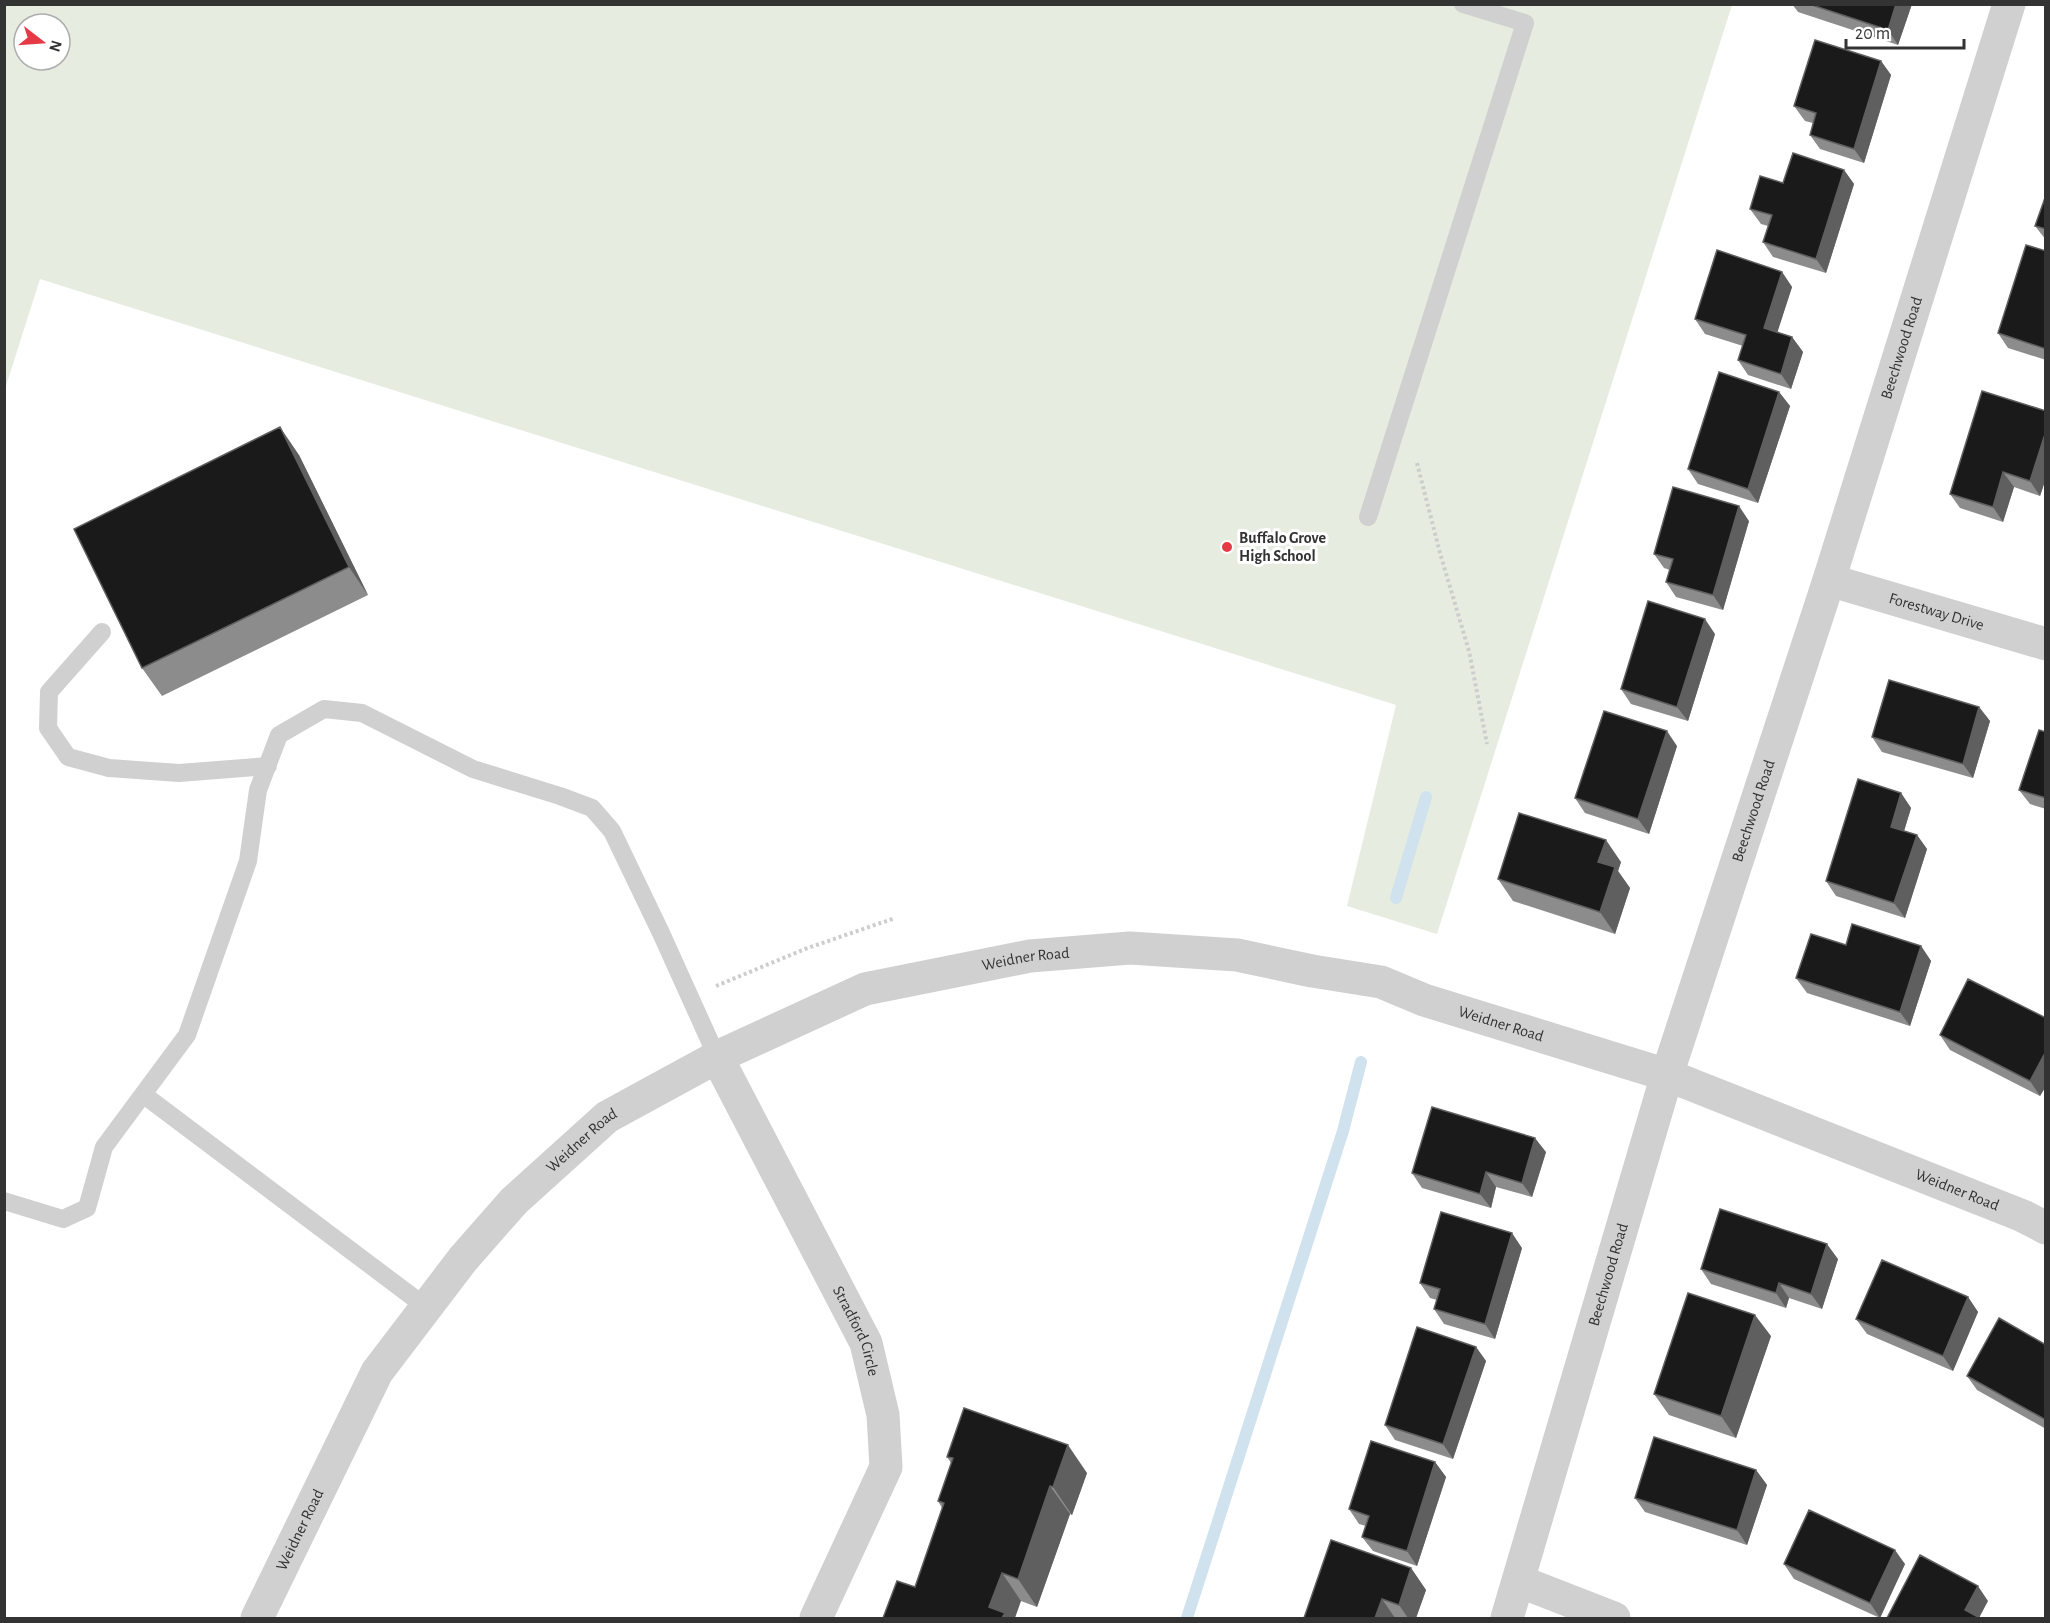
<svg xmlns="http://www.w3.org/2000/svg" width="2050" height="1623" font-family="'Alegreya Sans',sans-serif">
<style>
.green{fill:#e6ecdf;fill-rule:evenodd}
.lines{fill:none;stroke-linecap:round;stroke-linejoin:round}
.stream{stroke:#cfe2ee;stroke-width:12}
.path{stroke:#cdcdcd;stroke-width:4;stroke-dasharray:3 3;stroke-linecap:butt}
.service{stroke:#d0d0d0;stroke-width:18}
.minor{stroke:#d0d0d0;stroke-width:33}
.wall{fill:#8c8c8c}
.shaded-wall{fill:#5f5f5f}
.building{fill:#1a1a1a;stroke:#5f5f5f;stroke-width:1.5}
.poi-dot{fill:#e63946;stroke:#fff;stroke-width:2}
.labels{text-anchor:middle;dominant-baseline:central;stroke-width:6;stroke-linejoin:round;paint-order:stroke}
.street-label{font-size:16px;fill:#333;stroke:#fff}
.poi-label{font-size:16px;font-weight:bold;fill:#333;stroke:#fff;text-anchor:start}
</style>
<rect width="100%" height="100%" fill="#fff"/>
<path class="green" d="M5,5H1732L1437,934L1347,906L1396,705L40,279L5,389ZM24,24H60V60H24Z"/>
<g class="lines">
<path class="stream" d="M1396,898L1426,797
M1187,1618L1343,1131L1361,1062"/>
<path class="path" d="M1417,463L1440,553L1469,651L1487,744
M716,986L805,949L895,918"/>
<path class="service" d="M1368,517L1525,23L1463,4
M102,632L49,692L48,728L68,757L109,768L179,773L268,766
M144,1095L426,1307
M4,1201L63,1219L87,1208L104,1147L187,1035L248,861L258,790L279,735L324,709L362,713L473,769L560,796L592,808L612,831L661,933L717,1057"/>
<g class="minor">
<path id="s1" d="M1829,580L2046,644"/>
<path id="s2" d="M717,1057L866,1343L883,1415L886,1467L816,1618"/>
<path d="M1519,1581L1614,1618"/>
<path id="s3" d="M257,1618L377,1372L463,1259L514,1201L607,1117L717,1057L865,989L1030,956L1130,948L1237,955L1312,971L1381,982L1424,1000L1667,1075L2023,1216L2046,1228"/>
<path id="s4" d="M1507,1618L1667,1075L1829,580L2009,4"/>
</g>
</g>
<path class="wall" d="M1792,4H1912L1898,45L1798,12Z
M1881,61L1891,75L1864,163L1820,149L1810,135L1813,123L1805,121L1794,106Z
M1844,170L1854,184L1826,273L1773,257L1763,242L1768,226L1761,224L1750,209L1783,183Z
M2046,195V240L2035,226Z
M2046,251V360L2008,348L1998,333Z
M1782,272L1792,287L1777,332L1792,337L1803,352L1791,389L1748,375L1738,360L1743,346L1705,334L1695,319Z
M1779,392L1790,406L1758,503L1698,484L1688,469Z
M2046,411V478L2040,496L2014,487L2003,522L1960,508L1950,494Z
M299,455L368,595L162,696L142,668Z
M1749,521L1723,610L1676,597L1666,582L1670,570L1664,568L1654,554Z
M1715,634L1688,721L1631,704L1621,689Z
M1979,707L1990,721L1973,778L1882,752L1872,737Z
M2046,732V809L2030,804L2019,790Z
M1677,746L1649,834L1585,813L1575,798Z
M1901,793L1911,808L1904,831L1917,835L1927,849L1905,918L1836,896L1826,881Z
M1621,862L1618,871L1630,888L1615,934L1513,901L1498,879Z
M1921,946L1931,961L1910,1026L1807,993L1796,978Z
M2046,1018V1086L2040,1096L1950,1050L1940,1035Z
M1546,1152L1532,1197L1496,1187L1491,1208L1422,1188L1412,1173Z
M1522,1248L1495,1339L1444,1324L1434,1309L1437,1300L1430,1298L1420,1283Z
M1838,1259L1822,1309L1789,1298L1786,1308L1711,1284L1701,1269Z
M1968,1297L1978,1312L1953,1371L1867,1334L1856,1319Z
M1771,1336L1736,1438L1669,1415L1654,1394Z
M2046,1345V1429L1977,1390L1967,1376Z
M1476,1347L1486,1361L1453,1459L1395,1440L1385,1425Z
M947,1457L1087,1473L1072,1515L1070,1514L1037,1607L1021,1601L883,1618L915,1587L942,1508L938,1501L951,1463Z
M1435,1462L1446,1477L1417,1566L1373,1551L1362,1537L1366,1526L1359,1524L1349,1509Z
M1756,1470L1767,1485L1747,1545L1645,1512L1635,1498Z
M1784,1564H1905L1880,1618L1794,1579Z
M1411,1568L1426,1590L1416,1618H1304Z"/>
<path class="shaded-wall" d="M1896,4H1912L1898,45L1888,30Z
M1881,61L1891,75L1864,163L1854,149Z
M1844,170L1854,184L1826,273L1816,259Z
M1782,272L1792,287L1774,343L1764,328Z
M1792,337L1803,352L1791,389L1781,374Z
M1779,392L1790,406L1758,503L1748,489Z
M280,427L299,455L368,595L349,567Z
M2046,431V478L2040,496L2030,481Z
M2003,472L2014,487L2003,522L1993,507Z
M1739,506L1749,521L1723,610L1713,595Z
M1705,619L1715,634L1688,721L1677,707Z
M1979,707L1990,721L1973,778L1963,764Z
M1667,731L1677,746L1649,834L1638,819Z
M1901,793L1911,808L1901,841L1891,827Z
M1917,835L1927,849L1905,918L1894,903Z
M1606,840L1621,862L1618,871L1630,888L1615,934L1600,912L1598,862Z
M1921,946L1931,961L1910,1026L1900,1012Z
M2046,1051V1086L2040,1096L2030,1081Z
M1535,1138L1546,1152L1532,1197L1522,1183Z
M1486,1172L1496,1187L1491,1208L1480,1194Z
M1512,1233L1522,1248L1495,1339L1485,1324Z
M1827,1244L1838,1259L1822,1309L1811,1294Z
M1779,1283L1789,1298L1786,1308L1776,1293Z
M1968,1297L1978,1312L1953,1371L1943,1356Z
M1755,1315L1771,1336L1736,1438L1721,1416Z
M1476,1347L1486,1361L1453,1459L1443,1444Z
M1068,1445L1087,1473L1072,1515L1053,1487Z
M1435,1462L1446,1477L1417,1566L1407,1551Z
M1756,1470L1767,1485L1747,1545L1737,1530Z
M1050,1486L1070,1514L1037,1607L1018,1579Z
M1895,1550L1905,1564L1880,1618L1870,1603Z
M1411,1568L1426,1590L1416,1618H1408L1399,1605Z
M1002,1573L1021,1601L1015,1618H997L989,1607Z
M1978,1586L1988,1601L1979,1618L1965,1610Z
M1382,1599L1395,1618H1375Z"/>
<path class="building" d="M1809,4H1896L1888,30Z
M1815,40L1881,61L1854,149L1810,135L1816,113L1794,106Z
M1793,153L1844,170L1816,259L1763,242L1772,215L1750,209L1760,176L1783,183Z
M2046,195V229L2035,226Z
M2026,245L2046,251V349L1998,333Z
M1717,250L1782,272L1764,328L1792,337L1781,374L1738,360L1746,335L1695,319Z
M1719,372L1779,392L1748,489L1688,469Z
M1982,391L2046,411V431L2030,481L2003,472L1993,507L1950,494Z
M280,427L349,567L142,668L74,529Z
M1673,487L1739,506L1713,595L1666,582L1673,559L1654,554Z
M1648,601L1705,619L1677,707L1621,689Z
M1889,680L1979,707L1963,764L1872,737Z
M1604,711L1667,731L1638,819L1575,798Z
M2039,730L2046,732V798L2019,790Z
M1858,779L1901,793L1891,827L1917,835L1894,903L1826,881Z
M1519,813L1606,840L1598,862L1615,867L1600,912L1498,879Z
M1852,924L1921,946L1900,1012L1796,978L1811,934L1846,945Z
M1968,979L2046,1018V1051L2030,1081L1940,1035Z
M1432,1107L1535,1138L1522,1183L1486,1172L1480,1194L1412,1173Z
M1720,1209L1827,1244L1811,1294L1779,1283L1776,1293L1701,1269Z
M1441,1212L1512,1233L1485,1324L1434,1309L1440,1289L1420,1283Z
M1882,1260L1968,1297L1943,1356L1856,1319Z
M1688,1293L1755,1315L1721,1416L1654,1394Z
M1999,1318L2046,1345V1420L1967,1376Z
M1417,1327L1476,1347L1443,1444L1385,1425Z
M964,1408L1068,1445L1053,1487L1050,1486L1018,1579L1002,1573L989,1607L1005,1613L1002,1618H883L897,1581L915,1587L944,1503L938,1501L953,1458L947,1457Z
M1654,1437L1756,1470L1737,1530L1635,1498Z
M1371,1441L1435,1462L1407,1551L1362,1537L1369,1516L1349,1509Z
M1809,1510L1895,1550L1870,1603L1784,1564Z
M1331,1540L1411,1568L1399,1605L1382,1599L1375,1618H1304Z
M1920,1555L1978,1586L1965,1610L1980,1618H1887Z"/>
<circle class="poi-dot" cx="1227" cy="547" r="6"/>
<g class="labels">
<g class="street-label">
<text stroke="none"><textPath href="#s4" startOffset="1330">Beechwood Road</textPath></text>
<text stroke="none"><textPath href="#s1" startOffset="112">Forestway Drive</textPath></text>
<text stroke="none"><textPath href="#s4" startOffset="844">Beechwood Road</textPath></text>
<text stroke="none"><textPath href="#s3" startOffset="1070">Weidner Road</textPath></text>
<text stroke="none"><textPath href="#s3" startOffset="1556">Weidner Road</textPath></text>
<text stroke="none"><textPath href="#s3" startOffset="584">Weidner Road</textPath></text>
<text stroke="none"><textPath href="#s3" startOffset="2042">Weidner Road</textPath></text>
<text stroke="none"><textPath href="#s4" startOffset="358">Beechwood Road</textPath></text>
<text stroke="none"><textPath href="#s2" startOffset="308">Stradford Circle</textPath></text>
<text stroke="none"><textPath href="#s3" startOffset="98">Weidner Road</textPath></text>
</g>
<g class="poi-label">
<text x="1239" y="538">Buffalo Grove<tspan x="1239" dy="18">High School</tspan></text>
</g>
</g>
<rect width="2050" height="1623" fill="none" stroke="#333333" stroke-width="12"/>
<g transform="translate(42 42) rotate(107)"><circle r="28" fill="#ffffff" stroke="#adadad" stroke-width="1.5"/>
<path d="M0-4.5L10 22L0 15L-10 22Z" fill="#e63946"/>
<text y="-9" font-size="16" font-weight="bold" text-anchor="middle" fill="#333333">N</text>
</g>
<path d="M1846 39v9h118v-9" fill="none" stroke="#333333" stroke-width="3"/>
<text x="1855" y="39" font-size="18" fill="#333333" stroke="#ffffff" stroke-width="4.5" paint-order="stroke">20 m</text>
</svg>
